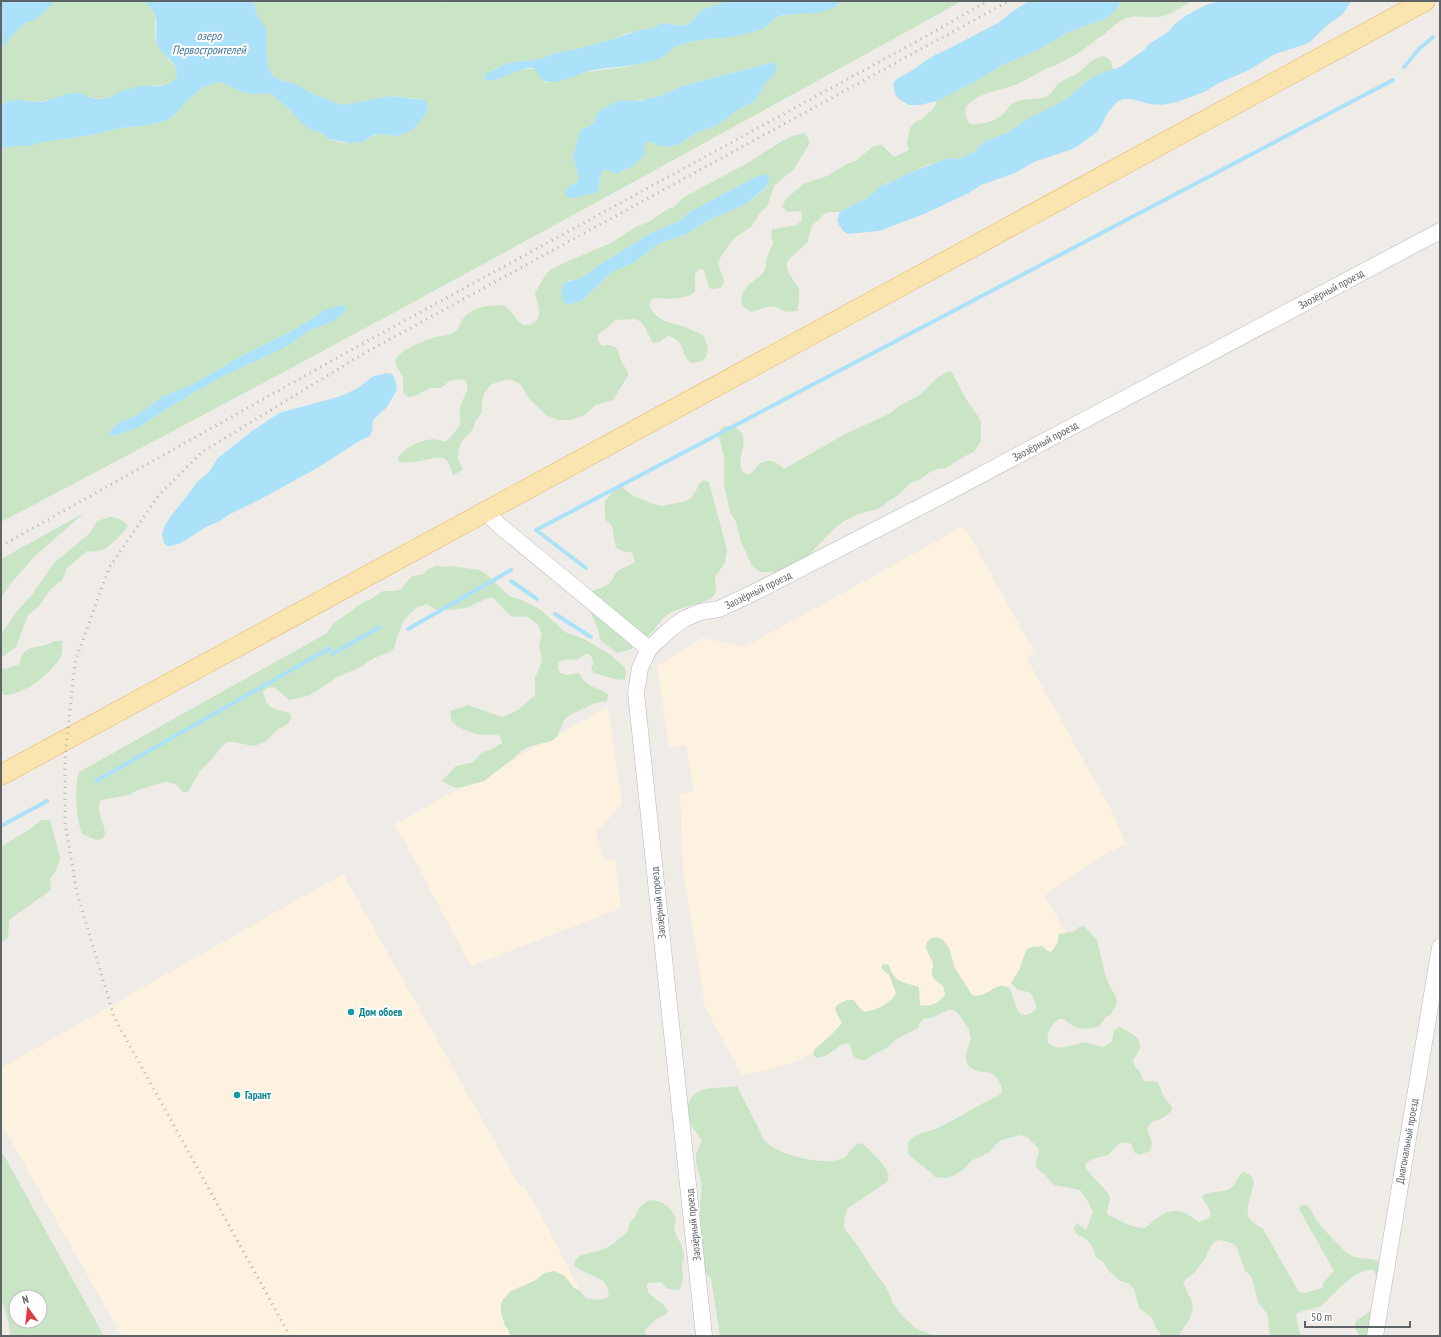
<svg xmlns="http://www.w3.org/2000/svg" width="1441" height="1337" font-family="'PT Sans Narrow',sans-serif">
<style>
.commercial{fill:#fcf2df}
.green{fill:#c9e5c5;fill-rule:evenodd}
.water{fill:#ace1fa}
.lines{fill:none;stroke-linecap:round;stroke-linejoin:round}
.stream{stroke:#ace1fa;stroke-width:4}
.minor-casing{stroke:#b4b7ba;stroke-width:17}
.major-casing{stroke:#e9b466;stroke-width:21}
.minor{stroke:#fff;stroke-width:16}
.major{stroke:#fae5b1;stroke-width:20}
.rail{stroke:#b3b4b4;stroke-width:3;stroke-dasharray:1 5;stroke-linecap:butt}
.culture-dot{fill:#0f9aa8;stroke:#fff;stroke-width:1.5}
.labels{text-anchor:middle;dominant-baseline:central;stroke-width:4;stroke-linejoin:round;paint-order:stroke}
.street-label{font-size:11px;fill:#5e6366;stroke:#fff}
.culture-label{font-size:11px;font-weight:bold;fill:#0d838f;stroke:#fff;text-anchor:start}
.water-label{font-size:12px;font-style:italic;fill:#43789b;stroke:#fff}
</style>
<rect width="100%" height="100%" fill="#efece7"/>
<path class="commercial" d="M964,526L1034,651L1027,659L1111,810L1126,844L1102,856L1044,896L1075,947L969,1009L950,1004L910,1028L898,1007L795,1062L771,1069L742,1075L705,1007L683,870L680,794L694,791L686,745L669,748L657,666L703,638L745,647Z
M608,707L622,804L596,832L604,860L615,859L621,908L471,966L395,824Z
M343,874L519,1185L524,1186L543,1219L590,1310L544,1336H122L1,1123V1068Z"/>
<path class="green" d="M56,1H144L153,11L155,17V36L159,48L176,68L177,73L176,79L167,85L146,86L102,99C93,99 87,95 78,94C66,92 54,100 42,101C27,104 13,94 1,106V49L12,36L25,23L41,14Z
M252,1H444L445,3L453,1H527L528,2L533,1H729L703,9L690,23L684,26L662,23L653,28L625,34L613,39L577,49L555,53L541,59L508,63L490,71L498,79C505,75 531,64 537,71C540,75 541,80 546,83L564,80L569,77L587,72L625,67L659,59L664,57L673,48L679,45L704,39L735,36L764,28L779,16L803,13L838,5L842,1H962C643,177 324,353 1,522V148L92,135L120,128L149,125L165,121L176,114L184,104L200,89L218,82L225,84L242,92L255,94L270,93L287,107L292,113L312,129L323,134L328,139L342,143H359L377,134L398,136L403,134L414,129L427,113L421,99L390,96L342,105L313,94L298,85L281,80L273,76L268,68L266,46L267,35L266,29L257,17ZM770,63L773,76L764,84L762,90L755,101L739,109L713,127L700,131L679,144L656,145L652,142H646C640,158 633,169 616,174L605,169C599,174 598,177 600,185L568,198L566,192L569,186L575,184L579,179L573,157L579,134L582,129C593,126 595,122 599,112L610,105L647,99L660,96L679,87ZM325,310L338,317L334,321L308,331L291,343L271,354L223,376L188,396L154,417L140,427L113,436L109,434L111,430L120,422L132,418L153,404L161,397L190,386L240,357L294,330Z
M1123,1H1192C1181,7 1170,16 1157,17C1146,18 1135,14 1124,19C1115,23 1108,32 1100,37C1088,46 1077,55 1064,61C1057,65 1049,67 1042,71C1031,77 1021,83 1009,87C996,91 981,93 970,103C962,109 965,116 970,124C981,125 993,122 1002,115C1006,112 1008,106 1012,104C1022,98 1035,100 1045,97C1052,95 1053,89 1058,84C1063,79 1070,78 1076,74C1088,67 1087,60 1104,56L1111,61L1113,69L1088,80L1065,100L1027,119L1009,132L985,141L974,152L967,156L959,159L951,158L928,165L907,174L894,181L886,183L868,198L853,205L840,212H831L824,214L812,226L809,234L808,242C787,263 777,259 799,288C799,295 799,306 797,311L786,312C772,302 766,308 751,312C736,305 740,293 751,283C755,279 760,277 763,273C767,268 765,263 767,258C768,253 772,248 773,243L771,236L772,229L797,225L802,220V212L795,211L787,212L782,206L786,199L803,184L827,176L847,164L855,161L874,146L882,145L894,157L909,150L907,143L910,128L915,122L922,119L934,108L937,101L943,97L965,87L1002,65L1038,50L1068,32L1104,19L1118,8Z
M804,133L808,138L809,144L794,169L775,185L767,206L759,214L752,226L733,239L720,258L718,264L724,281L722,287L717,289H711L708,285L704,270L699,269L695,274V292C689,297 676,299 668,299C662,299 658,297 652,299L649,304C655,320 667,322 682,326C689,328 696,332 703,335L708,346L706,357L702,361L691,363C680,354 685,339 668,336L659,342L653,343L643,324L638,320L632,319L616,320L598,335V341L602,346C609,344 613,345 618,350C619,360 624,365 629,374L613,400L595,405L586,414L580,417L569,420H558L546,415L529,399L520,384L509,379L492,384L488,388L484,394L482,400V412L475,422L474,428L462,441L459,447L458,459L463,470L453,475C447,454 443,456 425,460C417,462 407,463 399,462L398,457C409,445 429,434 445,442C451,438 455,431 460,425C461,420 459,415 460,409C461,398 472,391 465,380C451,379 452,379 441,388H430L415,396L408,397L404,394C402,389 404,384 403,379C402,372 394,368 396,360C398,350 426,340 435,337C440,336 447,336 453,333C459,330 460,324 463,319C471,307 486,306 499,305C515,304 515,332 532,324C544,318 537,303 535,293L546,274L550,270L566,262L611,243L636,227L648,222L668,209L674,207L684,197L746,164L782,141L792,136ZM757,176L770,180L765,189L746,204L704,222L687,234L663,242L654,247L635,262L612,272L581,301L567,305L562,297L561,292L568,281L583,277L599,265L651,233L682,220L688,213Z
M951,371L966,399L977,415L981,422V441L974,452L965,456L946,468L938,469L930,472L921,479L911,483L898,495L878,509L861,513L844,521L834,529L807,557L776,572H760L752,566L741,542L736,522L730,512L724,485V457L719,437L720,431L723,427C729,425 735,426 740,431C749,441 738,456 741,467C741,469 742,471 743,473L750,474L755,469L760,463C772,459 775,461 784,469L845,434L891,413C898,404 912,401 922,393C930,386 940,372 951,371Z
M704,480L709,482L727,550L725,563L715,577C715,583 718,590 714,595C705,606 680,605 667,615C662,619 659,624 655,629C645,640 633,651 617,653L600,640C599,634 598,628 595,622C593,616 588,610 588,602C588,589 598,590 607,585C613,582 613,574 618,571C623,567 630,566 635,562L634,557L631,552H625L616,548L612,526L605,519V501L617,488L622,487L632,495L650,503L662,506L686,501L691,498L697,489L699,484Z
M84,513L34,557L12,582L1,598V559Z
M110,517C118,517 123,520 128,526C124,533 107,550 99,551C96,552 91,551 87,551L67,568L62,580L51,589L39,606L28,615L16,647L1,658V635L16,612L31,596L54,563L90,533L97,521Z
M437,566L443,567L450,566L480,570L491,578L509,596L522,600L541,610L565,632L584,639L611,655L625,668L626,674L625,680L614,679L594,673L591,668C594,662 594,659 589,654L584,655C575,664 569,656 559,662L558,668L560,673L567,675L579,673C586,688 596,686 608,694L607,701L595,703L568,716L564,720L557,737L552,741L531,746L521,751L513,759L484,781L459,788L453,787L442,781L456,766L474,762L481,753L492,749L502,743L501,738L498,734C483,738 464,732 452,722L450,711L468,705L502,717L518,710L535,695V678L542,661L539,645L542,634L538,625L528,617C523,616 516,618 512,616C509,616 497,602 494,598H488L466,608L448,610H437L427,604L416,608L404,620L397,637L394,648L390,652L374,658L359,668L337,677L317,691L307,696L289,700L274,687L268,688L263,692C267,710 274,708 290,713L291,719L288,724L277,730L265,742L254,746L233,742H227L223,745L213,758L200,771L188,792H183L176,784L165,782L138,790L129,795L101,800C95,812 105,822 105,834L102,839L96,840L82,834C76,819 74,787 79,772L327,633L333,624L362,603L373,598L383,591H395L401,589L412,576L424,574L428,569Z
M54,641H62C62,646 63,651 61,656C52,673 23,696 4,695L1,689V667L4,669L18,665C21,661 21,656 24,653C30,645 44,648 54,641Z
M42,820H50L60,857C59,865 55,873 50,879L51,890L9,920L8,938L1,943V847L27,831Z
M1084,926L1097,940L1105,974L1109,985L1115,995L1117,1000L1116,1006L1110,1015L1105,1018L1098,1027C1082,1029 1077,1031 1064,1019H1059C1050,1025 1046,1033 1048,1043L1053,1046L1058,1048L1075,1045L1082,1042L1104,1047L1112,1041L1114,1030L1119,1027C1127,1031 1141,1036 1140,1046C1140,1051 1135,1056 1133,1061L1135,1067L1139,1070L1144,1081L1157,1082C1162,1088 1160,1091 1164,1096C1166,1102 1172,1104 1172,1110C1170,1112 1167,1115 1164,1117C1157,1122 1152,1119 1147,1129C1150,1138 1154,1142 1150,1151L1139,1155L1135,1153L1131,1144C1118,1139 1117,1147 1108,1155C1099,1158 1089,1157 1085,1166C1090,1177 1109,1190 1110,1198C1110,1203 1107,1208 1107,1214C1119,1220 1131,1228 1145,1228C1164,1212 1175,1202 1198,1222C1221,1216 1206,1208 1202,1196C1211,1190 1222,1193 1230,1189C1236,1185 1237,1176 1243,1172C1266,1178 1244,1199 1248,1214C1249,1222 1258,1225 1263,1229L1299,1292L1305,1293L1322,1288L1323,1283L1334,1271L1299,1209L1301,1205H1307C1312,1211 1313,1214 1317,1221C1320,1226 1345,1252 1350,1255C1359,1260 1371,1257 1381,1262L1382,1336H1360C1356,1331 1354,1328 1356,1321L1373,1309L1377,1279L1374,1270C1355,1267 1334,1295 1321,1306C1313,1310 1304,1309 1296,1314L1299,1331L1302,1336H1271L1269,1330L1268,1315L1258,1302L1252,1278L1245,1270L1236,1246L1232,1243L1220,1240L1215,1241L1209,1249L1205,1259L1195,1272L1183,1282C1185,1288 1188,1293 1191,1299C1197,1314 1185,1324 1179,1336H1162L1156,1328L1152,1318L1139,1308L1135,1292L1130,1284L1120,1281L1109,1271L1104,1263L1096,1257C1094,1251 1092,1245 1087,1240C1081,1234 1076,1239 1074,1227L1077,1223L1086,1230L1093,1212L1089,1203L1080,1190L1054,1185L1044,1174L1036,1168V1162L1039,1152L1038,1148L1027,1137L1021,1135L1001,1140L996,1144L990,1152L971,1161L964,1169L955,1175L946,1178L935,1177C927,1168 918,1163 909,1155C908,1150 907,1144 910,1140C916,1133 928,1132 935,1129C957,1120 976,1105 998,1096L1002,1092C1002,1085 999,1078 992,1074C987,1071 982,1073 977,1071C961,1067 966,1050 971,1040L969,1030L958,1013L953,1010H948L934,1017L924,1019L920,1023L918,1028L895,1040L887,1048L872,1055L866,1060C854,1060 852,1055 850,1045L846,1043C833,1048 833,1055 817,1058L813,1055L814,1050L830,1036L842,1023L835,1010L837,1005L847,1000H853C858,1004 859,1009 865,1012C877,1009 890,1005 896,993L889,975L881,968L883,964L889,965C894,983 904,982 919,987L920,1005C930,1008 940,1002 945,995C944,980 938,986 933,977C930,973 933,969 933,965C932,958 927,953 926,947L927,942L931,938L936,937L942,939L949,948L954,966L972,995C987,999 996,981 1007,987C1018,992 1011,1028 1036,1010V1005L1032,995L1028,992L1018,990L1011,983L1019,970L1026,950L1031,947L1043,946L1046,950L1051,952L1057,944L1059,934L1075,931L1079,927Z
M737,1086C744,1100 751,1114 758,1127C760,1131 762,1138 765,1141C778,1155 823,1166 841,1159C851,1155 850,1145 862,1143C872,1152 884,1163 889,1175L887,1182L848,1208L845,1215L844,1227L847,1232L858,1246L871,1267L886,1287L893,1303L904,1318L917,1329L935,1336H720L711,1278L705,1273L701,1235L700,1204L702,1184L696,1163V1154L702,1141C699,1134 693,1130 690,1123C687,1117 686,1108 689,1102C698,1083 720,1090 737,1086Z
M1,1150L104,1336H10L9,1325L1,1297ZM16,1297H40V1321H16Z
M651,1200C664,1201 670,1207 676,1218L674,1228L677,1237L682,1246L684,1257L682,1266L683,1278L681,1288L677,1290L667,1289L661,1282L647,1283C645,1299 664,1299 668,1312L665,1315L656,1319L645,1330L646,1336H510L508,1329L505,1326L501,1312V1303L503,1299L511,1291L536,1280L544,1273L554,1271L564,1275L574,1288L579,1290L586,1298L597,1300L607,1298L609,1294C606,1283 606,1282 596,1277C589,1274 582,1271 575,1267L574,1262L581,1255L602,1250L612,1245L627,1232L630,1222L635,1217L639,1208L646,1202Z"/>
<path class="water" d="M3,1H56L36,19L25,23L12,36L1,49V3Z
M144,1H252L256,7L255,11L266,29L267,35L266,46L268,68L273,76L281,80L298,85L313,94L342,105L390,96L425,100L427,104V113L414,129L398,136L377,134L373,135L363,142L350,143L328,139L323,134L308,128L297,118L287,107L270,93L255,94L242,92L225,84L218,82L200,89L184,104L176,114L165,121L149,125L120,128L92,135L37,143L30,147L28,145L1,148V106C13,94 27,103 41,102C53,100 65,92 77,93C86,94 92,100 101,99C109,99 113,95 120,92C127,90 134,87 141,86C150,85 159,88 168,84C173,82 177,78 177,73C177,62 162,55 158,46C154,35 159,23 154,13C152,8 147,5 144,1Z
M729,1H842C828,14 815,13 797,14C791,15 785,14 779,16C772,19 769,27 762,29C752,32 741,36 730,37C713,39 696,39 680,45C672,47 669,54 663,57C658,60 653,60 648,62C628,67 608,67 589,71C577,74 566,81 554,82C535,85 541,66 528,68C515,70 497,83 485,80V74L508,63L541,59L555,53L577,49L613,39L640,30L653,28L662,23L684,26L690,23L703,9Z
M1029,1H1123L1114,12L1104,19L1068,32L1038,50L1002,65L975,82L937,101L920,105H909L899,99L895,94L893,83C899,76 907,74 914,69C924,62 933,55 944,51L998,23L1013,11Z
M1220,1H1351L1343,14L1325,27L1310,42L1304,45L1275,54L1249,70L1217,84L1204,92L1177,102L1163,105L1150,104L1131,99H1124L1118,101L1108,112L1101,126L1097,132L1075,148L1034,162L1015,173L981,185L969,193L924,214L879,231L848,234L843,231L839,225L837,219L840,212L853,205L868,198L880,186L894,181L907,174L943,160L951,158L959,159L974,152L985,141L1009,132L1027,119L1065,100L1088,80L1104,72L1120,67L1144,50L1149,44L1168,32L1173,26L1185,16L1206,5Z
M770,63H776V70L773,76L764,84L762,90L755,101L739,109L720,123L713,127L700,131L679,144L667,147L656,145L652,142H646L644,147L645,154L633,166L616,174L605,169C597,175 600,182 599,192L573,198H568L565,192L569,186L575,184L579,179L573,157L579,134L582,129C593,126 595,122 598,112L615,102L625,100L640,101L647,99L660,96L679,87Z
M762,175H768L770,180L765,188L746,204L704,222L687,234L663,242L654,247L635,262L612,272L581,301L567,305C560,298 560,292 564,283L583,277L599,265L651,233L682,220L688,213L757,176Z
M343,305L346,310L334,321L308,331L286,347L223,376L188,396L154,417L140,427L113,436L109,435L111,430L120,422L132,418L153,404L161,397L190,386L240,357L294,330L325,310Z
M386,373L392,374L395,379L397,390L387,407L373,420L372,431L370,436L356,443L319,467L259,500L228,515L220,521L206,527L181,543L171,546H167L164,543L162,534L165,525L171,516L190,492L196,483L209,472L218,458L252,431L279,413L341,396L356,389L374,376Z"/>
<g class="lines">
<path class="stream" d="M1404,67L1419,49L1433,37
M586,568L536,530L1393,80
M511,581L537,599
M555,614L591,637
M408,629L511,570
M332,654L380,627
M96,781L330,648
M1,826L47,801"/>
<g class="minor-casing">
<path id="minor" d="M486,512L499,525L649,649
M704,1336L636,693L640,668L649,649L668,631L684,619L700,612L719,609L757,591L947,493L1440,231
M1375,1336L1440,947"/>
</g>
<g class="major-casing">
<path id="major" d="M1,775L1425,1"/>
</g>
<use href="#minor" class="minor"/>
<use href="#major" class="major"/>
<path class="rail" d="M1,546L351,350L921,39L988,1
M290,1336L114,1017L77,893L65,822V758L75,662L109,568L158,496L202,452L363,354L1009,1"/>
</g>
<g class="culture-dot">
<circle cx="351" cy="1012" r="4"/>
<circle cx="237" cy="1095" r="4"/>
</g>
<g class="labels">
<g class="street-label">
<text transform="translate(1331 289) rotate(-28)">Заозёрный проезд</text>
<text transform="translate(1045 441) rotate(-28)">Заозёрный проезд</text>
<text transform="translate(758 590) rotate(-26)">Заозёрный проезд</text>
<text transform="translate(658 903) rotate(-96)">Заозёрный проезд</text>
<text transform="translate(1407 1141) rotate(-80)">Диагональный проезд</text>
<text transform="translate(693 1225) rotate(-96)">Заозёрный проезд</text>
</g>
<g class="culture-label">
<text x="359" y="1012">Дом обоев</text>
<text x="245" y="1095">Гарант</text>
</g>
<g class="water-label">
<text x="209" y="35">озеро<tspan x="209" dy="14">Первостроителей</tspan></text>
</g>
</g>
<rect width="1441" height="1337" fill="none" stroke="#5e6366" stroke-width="4"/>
<g transform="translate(28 1309) rotate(345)"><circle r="19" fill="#ffffff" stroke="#bfc1c2"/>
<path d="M0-3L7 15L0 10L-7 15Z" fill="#df3d44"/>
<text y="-6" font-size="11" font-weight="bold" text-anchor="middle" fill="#5e6366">N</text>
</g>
<path d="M1305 1321v6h105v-6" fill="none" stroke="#5e6366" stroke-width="2"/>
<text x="1311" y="1321" font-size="12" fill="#5e6366" stroke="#ffffff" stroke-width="3" paint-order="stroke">50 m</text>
</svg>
